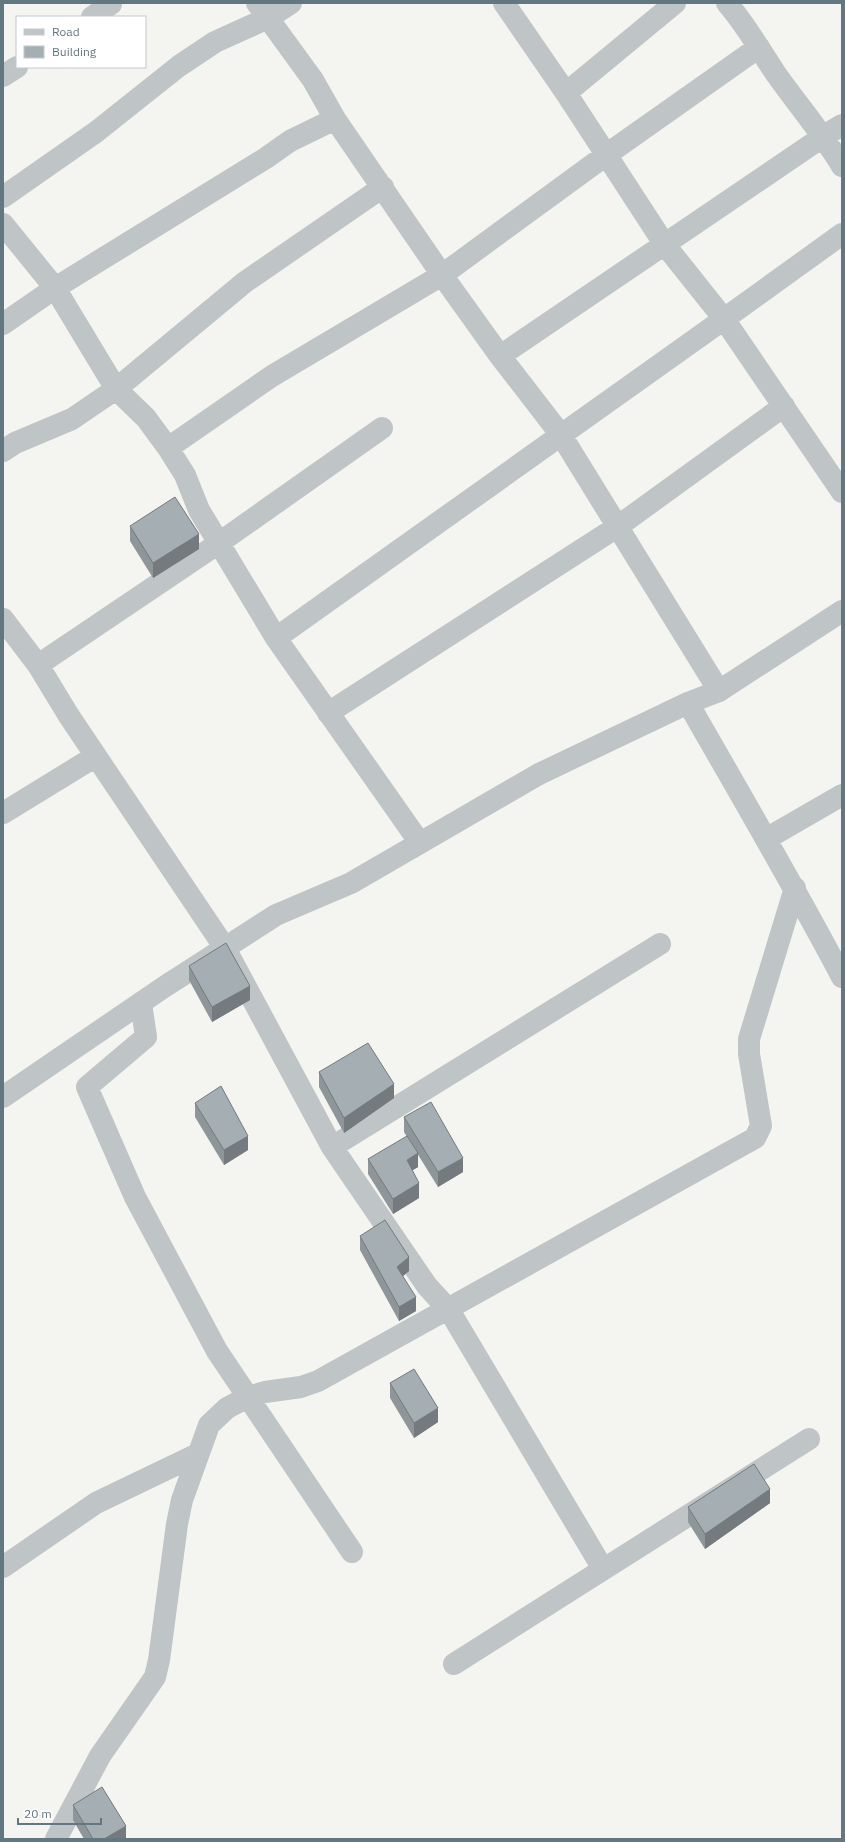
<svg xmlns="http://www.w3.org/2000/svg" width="845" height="1842" font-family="'IBM Plex Sans',sans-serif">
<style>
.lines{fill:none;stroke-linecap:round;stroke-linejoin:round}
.minor{stroke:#bfc4c6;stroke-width:22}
.tertiary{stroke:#bfc4c6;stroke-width:22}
.wall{fill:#8e969a}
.shaded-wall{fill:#747a7d}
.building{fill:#a5afb3;stroke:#747a7d}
</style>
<rect width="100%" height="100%" fill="#f4f4f0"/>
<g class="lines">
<path class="minor" d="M257,3L313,80L335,119L442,275L500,356L561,435L719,691
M504,3L566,93L665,245L724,319L842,234
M727,3C746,25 760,50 776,74C798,105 822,133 842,166
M92,17L111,4
M3,76L17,67
M566,93L675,3
M3,197L96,132L179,66L215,42L268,18L291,3
M3,224L55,288L116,389L146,418L168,448L185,475L199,510L276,638L420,843
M3,324L55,288L266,158L290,141L335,119
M500,356L824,136L842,125
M168,448L272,376L442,275L606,155L759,47
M3,451L15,443L72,419L116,389L245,282L383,187
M3,619L38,665L69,716L225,948L332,1147L427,1286L449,1310L603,1569
M276,638L724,319L842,492
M38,665L219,543L382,428
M688,703C740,794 793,884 842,977
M328,713L617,527L784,406
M3,813L96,756
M766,839L842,795
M141,1003L146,1037L87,1087L135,1197L217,1351L352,1552
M332,1147L660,944
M3,1567L96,1503L198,1454
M454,1664L809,1439
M56,1839L100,1756L155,1677L159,1660L177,1524L182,1500L209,1425L227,1408L248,1397L265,1392L301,1387L318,1381L755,1138L761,1126L749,1054V1039L795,888"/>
<path class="tertiary" d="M3,1097L164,987L276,915L351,883L539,774L688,703L719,691L842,611"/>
</g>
<path class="wall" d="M130,526L199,549L153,578L130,541Z
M189,966L250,1000L212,1022L189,980Z
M319,1072L394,1098L344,1133L319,1087Z
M195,1103L248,1150L224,1165L195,1117Z
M404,1117L463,1172L438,1187L404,1132Z
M368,1159L418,1167L412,1170L419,1198L393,1214L368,1174Z
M360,1236L409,1271L403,1276L416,1311L399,1321L360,1250Z
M390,1383L438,1422L414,1438L390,1398Z
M770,1503L705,1549L688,1522V1507Z
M73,1805L126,1839H84L73,1820Z"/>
<path class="shaded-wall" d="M199,534V549L153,578V563Z
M250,986V1000L212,1022V1007Z
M394,1084V1098L344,1133V1118Z
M248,1136V1150L224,1165V1150Z
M418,1153V1167L407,1174V1160Z
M463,1158V1172L438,1187V1172Z
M419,1183V1198L393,1214V1199Z
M409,1257V1271L397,1281V1267Z
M416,1297V1311L399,1321V1307Z
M438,1408V1422L414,1438V1423Z
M770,1489V1503L705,1549V1534Z
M126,1826V1839H104Z"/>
<path class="building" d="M175,497L199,534L153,563L130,526Z
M226,943L250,986L212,1007L189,966Z
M368,1043L394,1084L344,1118L319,1072Z
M221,1086L248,1136L224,1150L195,1103Z
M431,1102L463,1158L438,1172L404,1117Z
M407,1136L418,1153L407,1160L419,1183L393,1199L368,1159Z
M385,1220L409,1257L397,1267L416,1297L399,1307L360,1236Z
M414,1369L438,1408L414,1423L390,1383Z
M754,1464L770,1489L705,1534L688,1507Z
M102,1787L126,1826L104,1839H93L73,1805Z"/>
<rect width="845" height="1842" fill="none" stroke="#637781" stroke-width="8"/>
<rect x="16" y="16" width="130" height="52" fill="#ffffff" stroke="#c1c9cd"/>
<rect x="24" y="29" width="20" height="6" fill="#bfc4c6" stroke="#c1c9cd"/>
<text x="52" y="36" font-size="12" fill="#637781">Road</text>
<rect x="24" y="46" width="20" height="12" fill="#a5afb3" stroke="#c1c9cd"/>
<text x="52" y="56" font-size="12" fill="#637781">Building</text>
<path d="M18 1818v6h83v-6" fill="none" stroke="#637781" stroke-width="2"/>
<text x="24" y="1818" font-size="12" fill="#637781" stroke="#ffffff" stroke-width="3" paint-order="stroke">20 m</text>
</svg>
